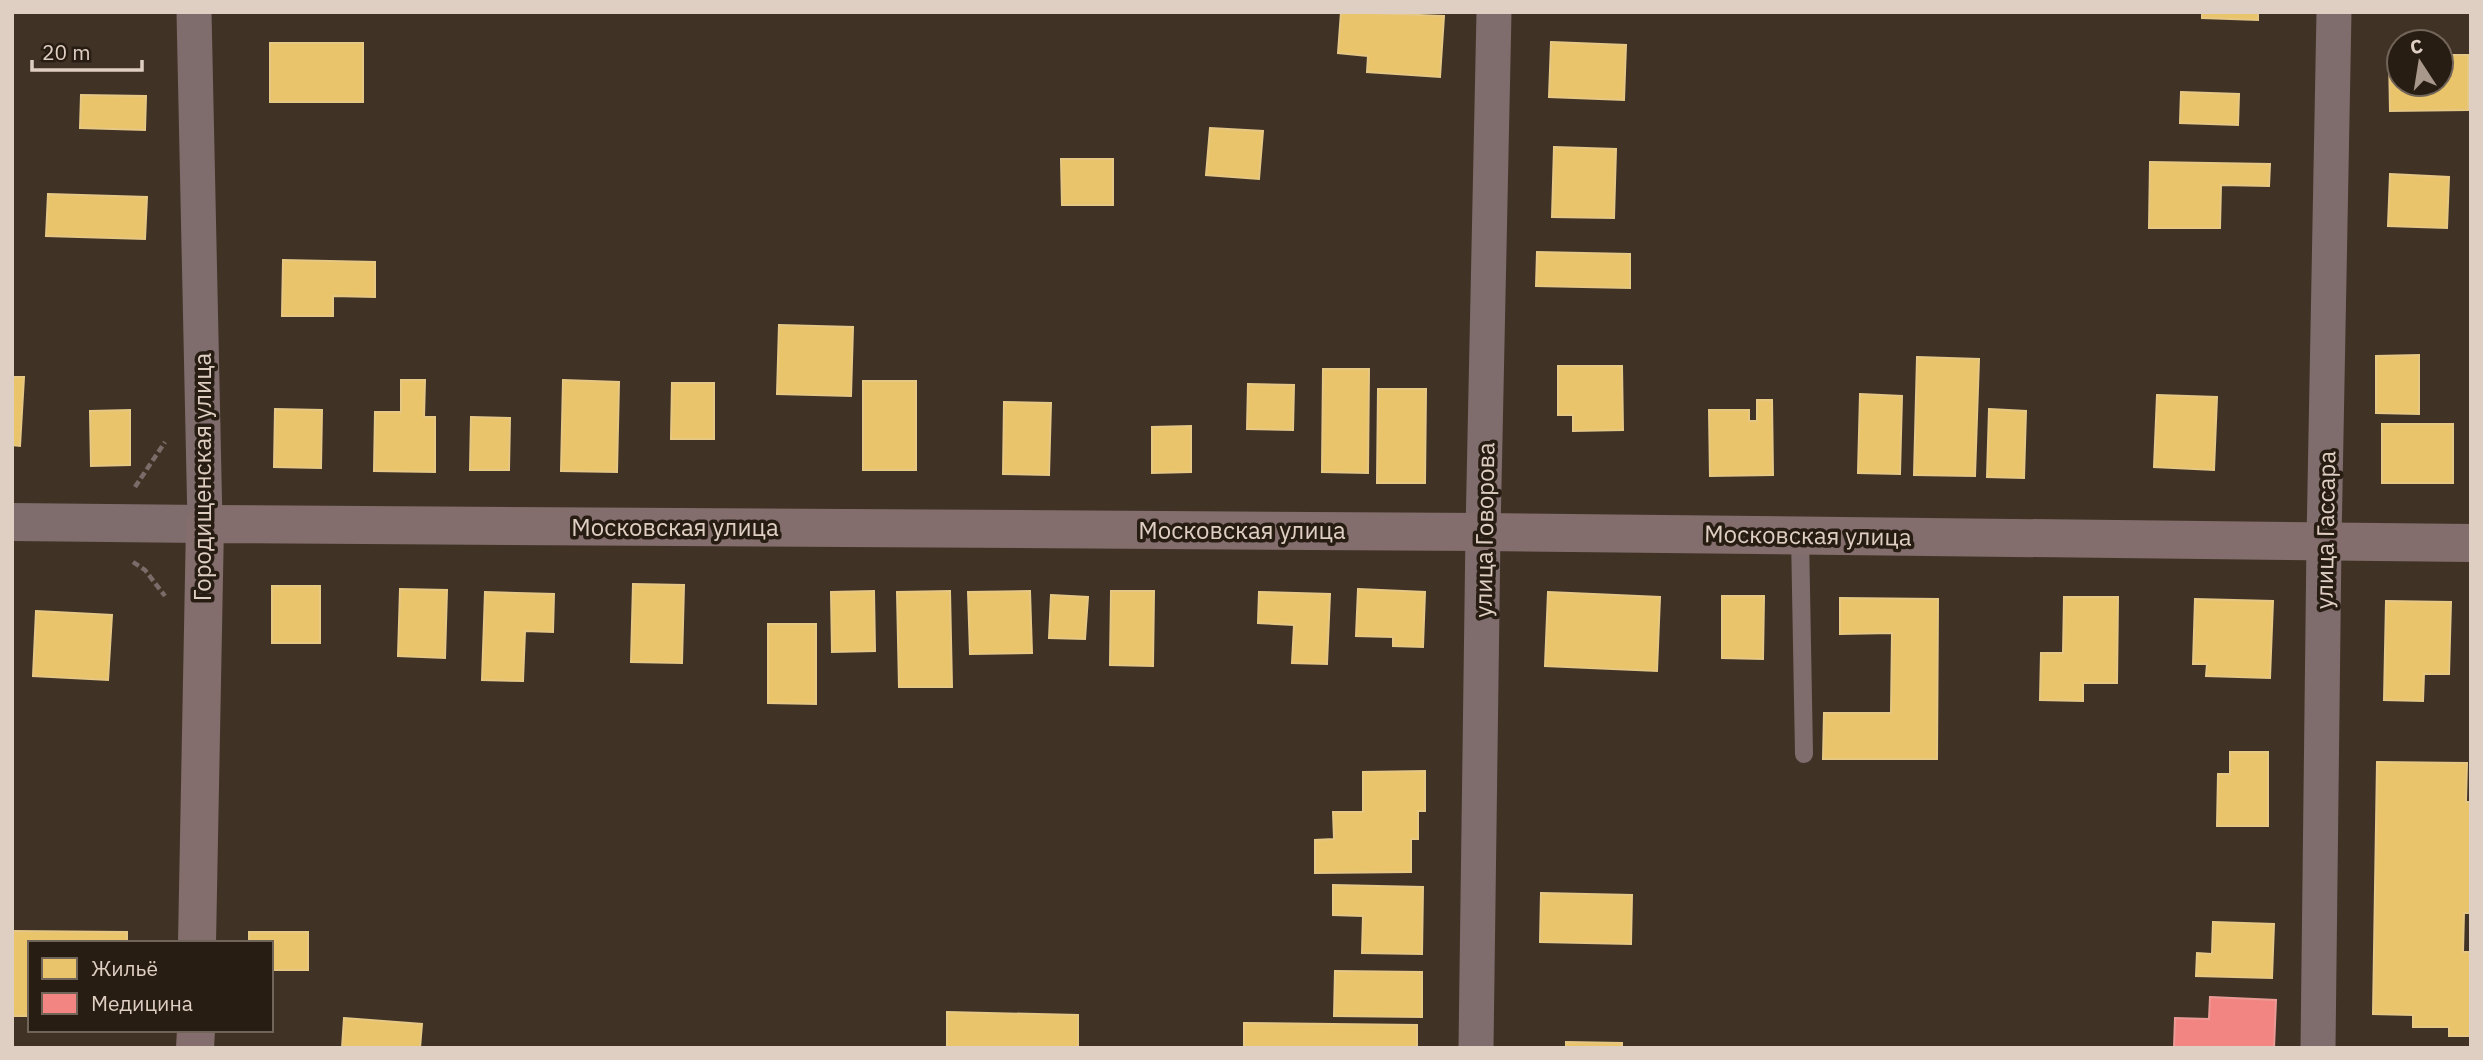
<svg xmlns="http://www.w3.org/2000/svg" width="2483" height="1060" font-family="'IBM Plex Sans',sans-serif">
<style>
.homes{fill:#e9c46a;stroke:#e6c784;stroke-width:2}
.health{fill:#f28482;stroke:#ec9a95;stroke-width:2}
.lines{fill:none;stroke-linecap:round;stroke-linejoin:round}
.path{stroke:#7b6c69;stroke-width:4.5;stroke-dasharray:7 3.5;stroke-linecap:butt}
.service{stroke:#7f6d6d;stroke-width:18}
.minor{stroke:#7f6d6d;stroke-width:35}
.tertiary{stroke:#7f6d6d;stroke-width:38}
.secondary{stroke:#836e6d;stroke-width:38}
.labels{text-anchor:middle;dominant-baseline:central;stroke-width:7;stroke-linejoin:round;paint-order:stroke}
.street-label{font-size:24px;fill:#dfcfc2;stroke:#281d13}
</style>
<rect width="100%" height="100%" fill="#403326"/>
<path class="homes" d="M1341,12L1444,16L1440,77L1367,72L1368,56L1338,53Z
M2202,12H2258V20L2202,18Z
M1551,42L1626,45L1624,100L1549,97Z
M270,43H363V102H270Z
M2441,55H2468V110L2390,111L2389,56H2399V84H2441Z
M2181,92L2239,94L2238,125L2180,123Z
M81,95L146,96L145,130L80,128Z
M1210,128L1263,131L1259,179L1206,175Z
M1554,147L1616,149L1614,218L1552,217Z
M1061,159H1113V205H1062Z
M2150,162L2270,164L2269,186L2221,185L2220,228H2149Z
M2390,174L2449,177L2447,228L2388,226Z
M48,194L147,197L145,239L46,236Z
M1537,252L1630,254V288L1536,286Z
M283,260L375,262V297L333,296V316H282Z
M779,325L853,327L851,396L777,394Z
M2419,355V414L2376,413V356Z
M1917,357L1979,359L1975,476L1914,475Z
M1558,366H1622L1623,430L1573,431V415H1558Z
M1323,369H1369L1368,473L1322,472Z
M12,377H24L20,446L12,445Z
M401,380H425L424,417H435V472L374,471L375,412H401Z
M563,380L619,382L617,472L561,471Z
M863,381H916V470H863Z
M672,383H714V439H671Z
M1248,384L1294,385L1293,430L1247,429Z
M1378,389H1426L1425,483H1377Z
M1860,394L1902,396L1900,474L1858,473Z
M2157,395L2217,397L2214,470L2154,467Z
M1757,400H1772L1773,475L1710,476L1709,410H1749V421H1757Z
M1004,402L1051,403L1049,475L1003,474Z
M275,409L322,410L321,468L274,467Z
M1989,409L2026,411L2024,478L1987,477Z
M130,410V465L91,466L90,411Z
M471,417L510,418L509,470H470Z
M2382,424H2453V483H2382Z
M1191,426V472L1152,473V427Z
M633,584L684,585L682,663L631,662Z
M272,586H320V643H272Z
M400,589L447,590L445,658L398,656Z
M1358,589L1425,592L1423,647L1393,646V637L1356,636Z
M874,591L875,651L832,652L831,592Z
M950,591L952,687H899L897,592Z
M1030,591L1032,653L970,654L968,592Z
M1111,591H1154L1153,666L1110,665Z
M485,592L554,594L553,632L525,631L523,681L482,680Z
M1259,592L1330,594L1327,664L1292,663L1294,625L1258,623Z
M1548,592L1660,597L1657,671L1545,666Z
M1051,595L1088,597L1085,639L1049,638Z
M1722,596H1764L1763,659L1722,658Z
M2064,597H2118L2117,683H2083V701L2040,700L2041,653H2063Z
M1840,598L1938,599L1937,759H1823L1824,713H1891L1892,633L1840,634Z
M2195,599L2273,601L2270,678L2206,676L2207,664H2193Z
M2386,601L2451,602L2449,674H2424L2423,701L2384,700Z
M36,611L112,615L108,680L33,676Z
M768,624H816V704L768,703Z
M2230,752H2268V826H2217L2218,774H2230Z
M2377,762L2467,763L2466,802H2471V913H2464L2463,952H2471V1036H2449V1027H2413V1015L2373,1014Z
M1425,771V811H1418V839H1411V872L1315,873V840L1334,839L1333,812H1363V772Z
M1333,885L1423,887L1422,954L1362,953L1363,916L1333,915Z
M1541,893L1632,895L1631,944L1540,942Z
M2213,922L2274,924L2272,978L2196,976L2197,953L2212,954Z
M12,931L127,932V943H30V1016H12Z
M249,932H308V970H271V943H249Z
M1335,971L1422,972V1017L1334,1016Z
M947,1012L1078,1015V1048H947Z
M344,1018L422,1024L420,1048H342Z
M1244,1023L1417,1025V1048H1244Z
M1566,1042L1622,1043V1048H1566Z"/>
<path class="health" d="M2210,997L2276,1000L2274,1048H2174L2175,1018L2209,1019Z"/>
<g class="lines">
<path class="path" d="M135,487L165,442
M133,562L145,570L165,596"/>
<path class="service" d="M1800,535L1804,754"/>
<path class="minor" d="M194,12L205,524
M1476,1048L1483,532L1494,12
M2318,1048L2324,541L2334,12"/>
<path class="tertiary" d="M12,522L205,524"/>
<path class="secondary" d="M197,943L205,524L1483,532L2471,543
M195,1048L196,1030"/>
</g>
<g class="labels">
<g class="street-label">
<text transform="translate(202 477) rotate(-90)">Городищенская улица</text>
<text x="675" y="527">Московская улица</text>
<text x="1242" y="530">Московская улица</text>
<text transform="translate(1484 530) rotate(-89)">улица Говорова</text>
<text transform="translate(2325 530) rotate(-89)">улица Гассара</text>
<text transform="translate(1808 535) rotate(1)">Московская улица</text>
</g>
</g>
<rect width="2483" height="1060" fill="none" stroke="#dfcfc2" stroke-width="28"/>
<rect x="28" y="941" width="245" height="91" fill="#281d13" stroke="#716459" stroke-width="2"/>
<rect x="42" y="958" width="35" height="21" fill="#e9c46a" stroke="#716459" stroke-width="2"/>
<text x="91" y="976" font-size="21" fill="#dfcfc2">Жильё</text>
<rect x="42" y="993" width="35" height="21" fill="#f28482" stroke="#716459" stroke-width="2"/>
<text x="91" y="1011" font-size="21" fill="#dfcfc2">Медицина</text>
<g transform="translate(2420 63) rotate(348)"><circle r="33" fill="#281d13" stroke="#716459" stroke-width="2"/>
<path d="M0-5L12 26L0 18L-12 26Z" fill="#a7988b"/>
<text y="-10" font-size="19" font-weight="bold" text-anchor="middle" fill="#dfcfc2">С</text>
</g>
<path d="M32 60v10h110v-10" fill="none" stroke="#dfcfc2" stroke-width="3.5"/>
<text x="42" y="60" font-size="21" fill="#dfcfc2" stroke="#281d13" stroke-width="5" paint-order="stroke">20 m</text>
</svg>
